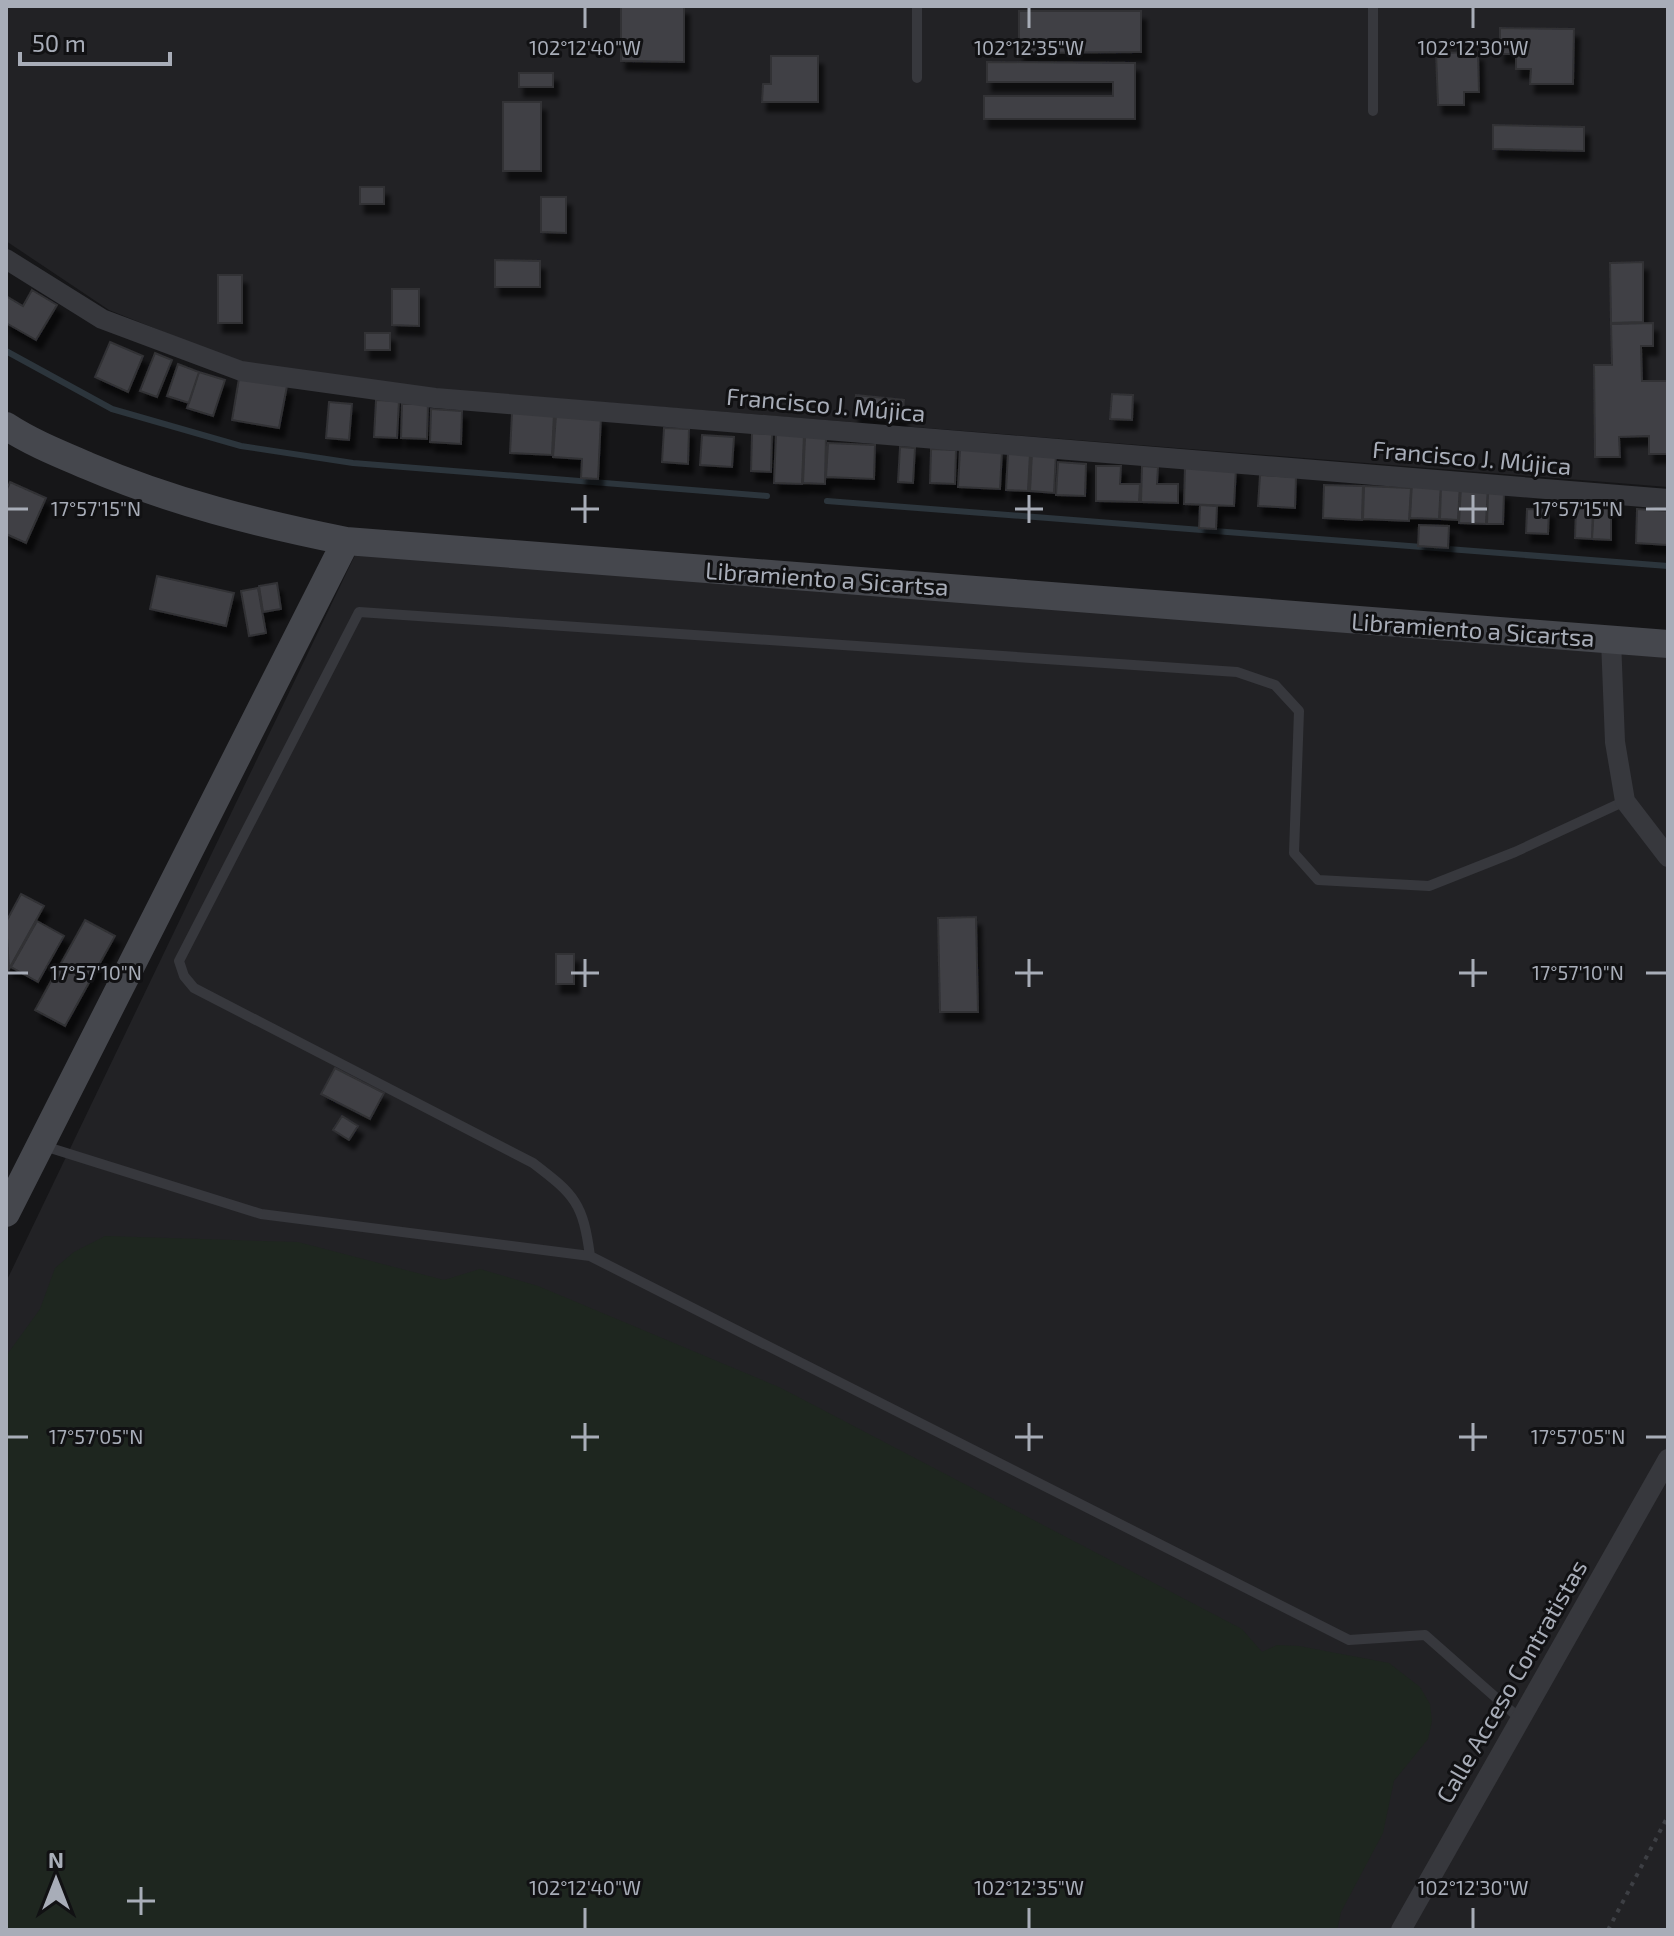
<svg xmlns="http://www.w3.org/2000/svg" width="1674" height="1936" font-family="'Exo 2',sans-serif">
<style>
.built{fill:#222225}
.green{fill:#1e261f}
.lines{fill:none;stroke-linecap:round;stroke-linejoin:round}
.stream{stroke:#2c353c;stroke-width:6}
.building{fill:#404145;stroke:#303034;stroke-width:2;filter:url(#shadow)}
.path{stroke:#3d3f44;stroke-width:4;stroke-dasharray:4 6;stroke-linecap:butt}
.service{stroke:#37383d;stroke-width:10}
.minor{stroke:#37383d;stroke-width:20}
.secondary{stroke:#45474d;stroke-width:28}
.ticks{fill:none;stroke:#a8adb8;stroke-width:3}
.labels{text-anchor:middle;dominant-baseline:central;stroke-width:6;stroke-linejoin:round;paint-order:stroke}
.street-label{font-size:24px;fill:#a8adb8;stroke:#111113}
.ticks-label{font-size:20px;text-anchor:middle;fill:#a8adb8;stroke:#111113;stroke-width:6;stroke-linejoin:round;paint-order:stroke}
</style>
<defs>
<filter id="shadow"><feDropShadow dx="5" dy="9" stdDeviation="2" flood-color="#0009"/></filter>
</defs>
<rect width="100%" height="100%" fill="#161618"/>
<path class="built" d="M6,6H1668V487L436,389L241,363L109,310L6,241Z
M356,553L1559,645L1668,658V1930H6V1282Z"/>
<path class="green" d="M105,1236L298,1242L444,1280L480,1269L538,1286L781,1388L1242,1629L1262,1652L1277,1645L1299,1646L1389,1663L1420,1687L1430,1704L1432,1721L1428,1739L1394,1781L1383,1833L1341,1912L1337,1930H6V1356L40,1309L55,1268L74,1252Z"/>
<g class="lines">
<path class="stream" d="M6,351L112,409L241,446L353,463L767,496
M827,501L1668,566"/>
</g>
<path class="building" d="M621,6H684V62L621,61Z
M1019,11H1141V52L1019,53Z
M1500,28L1574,29L1573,84H1530L1531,69H1516V54H1500Z
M1478,52L1479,92H1464V105H1438L1436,53Z
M771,56H818V102H762L763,84H771Z
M987,62L1135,63V119H984V96H1113V82H987Z
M519,73H553V87H519Z
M503,102H541V171H503Z
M1493,125L1584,127V151L1493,149Z
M360,187H384V204H360Z
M541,197H566V233L541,232Z
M495,260L540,261V287H495Z
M1643,262V322L1611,323L1610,263Z
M218,275H242V323H218Z
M392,289H419V326L392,325Z
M32,290L57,305L36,340L6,323V296L23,306Z
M1653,323V346H1641L1642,381H1668V454H1649V436L1619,437L1620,457H1595L1594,365H1612L1611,324Z
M365,333H390V350H365Z
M110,342L143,356L128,392L95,377Z
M155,353L172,360L157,397L140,391Z
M178,364L199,372L189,403L167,396Z
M199,372L225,380L213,416L187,408Z
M239,378L287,386L279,428L232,420Z
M1112,394L1133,395L1132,420L1110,419Z
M856,395L904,400L902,420L854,415Z
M376,400L399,401L397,438L374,437Z
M329,402L352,404L349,440L326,438Z
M402,404H428L427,439L401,438Z
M431,409L462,411L461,444L430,442Z
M512,412L554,414L552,455L510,453Z
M556,414L601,417L598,479L581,478L582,459L553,457Z
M664,428L689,429L688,464L662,462Z
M752,433L772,434L771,472L751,471Z
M776,434L804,435L802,484L774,483Z
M702,435L734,437L732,467L700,465Z
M805,436H826L825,484L803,483Z
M828,443L875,445L874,479L826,477Z
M900,447L915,448L913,483L898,482Z
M931,449L956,450L955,484L930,483Z
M960,449L1002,451L1000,489L958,487Z
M1032,452L1056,453L1054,493L1030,491Z
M1008,453L1030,454L1028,491L1006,490Z
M1058,462L1086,464L1085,496L1056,495Z
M1096,466H1121L1120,484H1140L1139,502L1096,501Z
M1142,466L1158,467L1157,484H1178V503L1141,502Z
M1185,466L1236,468L1234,506L1184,504Z
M1260,475L1296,477L1295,508L1258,506Z
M10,482L46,498L26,543L6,534V491Z
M1412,482L1441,483L1439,519L1410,518Z
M1441,483L1460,484L1458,520L1440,519Z
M1324,485L1363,486L1362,520L1323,518Z
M1364,486L1411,488L1409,521L1363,519Z
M1461,486H1488L1486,524L1459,523Z
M1488,491L1504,492L1503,524H1487Z
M1200,505L1217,506L1216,529L1199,528Z
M1576,505H1593L1592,539L1575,538Z
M1594,507L1611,508V540L1592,539Z
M1527,509L1549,510L1548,534L1526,533Z
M1637,509L1668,511L1667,545L1636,543Z
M1419,525L1449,526L1448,548L1418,546Z
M157,576L234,593L226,626L150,609Z
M277,583L281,609L263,612L259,586Z
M258,588L266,633L249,636L241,591Z
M21,894L44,906L9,969L6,922Z
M976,917L978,1012H940L938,918Z
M85,920L115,936L65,1026L35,1010Z
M37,921L64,936L38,982L11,967Z
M556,954H574V984H556Z
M335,1068L384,1093L370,1119L321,1094Z
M342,1116L358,1126L349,1140L333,1130Z"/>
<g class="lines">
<path class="path" d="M1608,1930L1668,1816"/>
<path class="service" d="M917,6V78
M1373,6V111
M44,1146L261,1214L590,1256L1349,1640L1425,1635L1519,1718
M590,1256C583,1203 575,1195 533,1163L194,988L184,976L179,961L359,612L1237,672L1275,685L1299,711L1294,853L1318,880L1429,886L1515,852L1625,801"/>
<path class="minor" d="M6,259L102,319L241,371L435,398L1668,499
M1611,640L1615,742L1625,801L1668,857
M1401,1930L1668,1459"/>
<path class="secondary" d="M6,426C32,443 60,454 88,466C172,502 257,523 346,541L1668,644
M6,1213L346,541"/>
</g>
<path class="ticks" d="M585,8V28M1029,8V28M1473,8V28M585,495V523M1029,495V523M1473,495V523M8,509H28M571,509H599M1015,509H1043M1459,509H1487M1646,509H1666M585,959V987M1029,959V987M1473,959V987M8,973H28M571,973H599M1015,973H1043M1459,973H1487M1646,973H1666M585,1423V1451M1029,1423V1451M1473,1423V1451M8,1437H28M571,1437H599M1015,1437H1043M1459,1437H1487M1646,1437H1666M141,1887V1915M127,1901H155M585,1908V1928M1029,1908V1928M1473,1908V1928"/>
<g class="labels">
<g class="street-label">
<text transform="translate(826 404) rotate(5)">Francisco J. Mújica</text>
<text transform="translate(1472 457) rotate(5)">Francisco J. Mújica</text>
<text transform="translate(827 578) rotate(4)">Libramiento a Sicartsa</text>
<text transform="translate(1473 629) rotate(4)">Libramiento a Sicartsa</text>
<text transform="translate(1511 1681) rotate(-60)">Calle Acceso Contratistas</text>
</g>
</g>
<g class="ticks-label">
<text x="585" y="55">102°12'40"W</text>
<text x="1029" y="55">102°12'35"W</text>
<text x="1473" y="55">102°12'30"W</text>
<text x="96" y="516">17°57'15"N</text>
<text x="1578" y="516">17°57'15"N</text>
<text x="96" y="980">17°57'10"N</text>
<text x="1578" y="980">17°57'10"N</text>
<text x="96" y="1444">17°57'05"N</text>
<text x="1578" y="1444">17°57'05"N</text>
<text x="585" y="1895">102°12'40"W</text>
<text x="1029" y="1895">102°12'35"W</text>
<text x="1473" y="1895">102°12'30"W</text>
</g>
<rect width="1674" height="1936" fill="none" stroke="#a8adb8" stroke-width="16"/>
<g transform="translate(56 1880)" stroke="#111113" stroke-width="6" paint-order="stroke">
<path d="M0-6L14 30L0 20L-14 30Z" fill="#a8adb8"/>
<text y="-12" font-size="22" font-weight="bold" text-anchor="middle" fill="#a8adb8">N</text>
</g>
<path d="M20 52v12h150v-12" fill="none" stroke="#a8adb8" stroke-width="4"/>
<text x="32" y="52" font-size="24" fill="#a8adb8" stroke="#111113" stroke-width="6" paint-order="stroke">50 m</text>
</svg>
